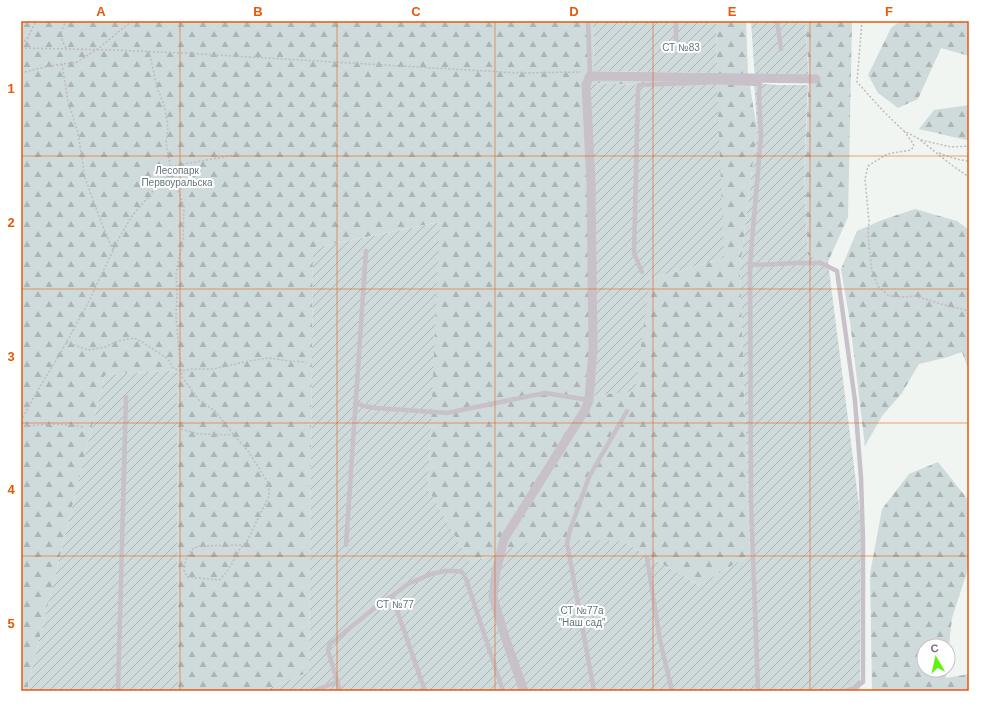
<svg xmlns="http://www.w3.org/2000/svg" width="990" height="712" font-family="Arial,sans-serif">
<style>
.forest{fill:url(#forest-firs);fill-rule:evenodd}
.garden{fill:url(#garden-furrows)}
.lines{fill:none;stroke-linecap:round;stroke-linejoin:round}
.path{stroke:#bfbabf;stroke-width:1.5;stroke-dasharray:2 2;stroke-linecap:butt}
.service{stroke:#c8c1c9;stroke-width:4.5}
.minor{stroke:#c8c1c9;stroke-width:9}
.grid{fill:none;stroke:#e8590c;stroke-width:1;stroke-opacity:0.55}
.labels{text-anchor:middle;dominant-baseline:central;stroke-width:4;stroke-linejoin:round;paint-order:stroke}
.park-label{font-size:10px;fill:#60757b;stroke:#fff}
.neatline{fill:none;stroke:#e8590c;stroke-width:1.5}
.grid-label{font-size:13px;text-anchor:middle;font-weight:bold;fill:#e8590c}
</style>
<defs>
<pattern id="forest-firs" width="22" height="20" patternUnits="userSpaceOnUse"><rect width="22" height="20" fill="#cfdada"/><path d="M5 1l3.5 6h-7zM16 11l3.5 6h-7z" fill="#adb4b6"/></pattern>
<pattern id="garden-furrows" width="10" height="10" patternUnits="userSpaceOnUse"><rect width="10" height="10" fill="#cfdada"/><path d="M-1 1l2-2M0 10L10 0M9 11l2-2" fill="none" stroke="#adb4b6"/></pattern>
</defs>
<rect width="100%" height="100%" fill="#f0f5f2"/>
<path class="forest" d="M21,21H593L594,71L717,73L716,21H746L748,74L757,129L740,269L750,555L699,585L622,541L504,551L470,562L428,489L439,222L313,248L309,672L262,691H178L177,370L105,375L28,685V691H21ZM590,83L639,85L724,258L650,279Z
M805,21H852L848,217L828,262L808,255L804,173L809,75Z
M900,21H969V56L941,48L918,99L898,108L878,93L868,75L891,28Z
M969,105V139L966,140L919,129L934,110Z
M915,209L957,221L969,230V371L962,352L948,357L919,364L902,393L882,416L865,446L850,322L841,269L857,231L882,220Z
M938,462L969,501V566L952,618L948,655V646H924V670H946V678L969,674V691H872L870,574L882,509L909,474Z"/>
<path class="garden" d="M593,21H716L717,73L594,71Z
M751,21H805L809,81L755,80Z
M590,83L639,85L717,84L724,258L650,279L635,391L589,396Z
M754,83L778,85H808L804,173L808,255L828,262L861,521L860,689L854,691H526L497,596L503,551L539,539L622,541L699,585L750,555L740,269L757,129Z
M440,222L428,489L470,562L496,554L491,596L521,691H262L309,672L313,248Z
M177,370L178,691H28V685L105,375Z"/>
<g class="lines">
<path class="path" d="M862,21L857,82L885,113L904,131L919,139L953,166L969,177
M21,44L27,39L36,21
M21,48L113,50L183,53L518,73L581,72
M66,48C60,38 59,31 67,21
M149,51L157,87L165,108L168,128L166,143L171,170L184,207L183,239L176,274L177,293L176,317L179,351L182,377L199,400L215,411L233,434L248,451L269,484V496L247,541C244,545 240,548 238,552C232,563 229,571 219,580L187,577L184,570L186,559L191,550L199,546L244,545
M62,64L68,101L78,133L85,178L102,224L113,250
M21,73L44,67L62,64L77,62L99,48L128,24L134,21
M904,131L912,142L914,146L911,150L887,154L868,166L865,179L869,221L868,232L870,254L872,271L878,286L889,296L902,297L916,296L951,307L966,310L969,309
M921,140L951,147L969,146
M939,153C949,157 958,160 969,161
M66,342L88,350L105,347L118,341L134,338L142,342L168,359L173,368L181,371L192,369H213L249,361L269,358L289,361L306,362
M21,421L36,393L60,354L88,303L119,238L132,216L150,195L170,167L179,165L240,154
M21,427C43,424 62,423 84,427
M181,429L198,434L234,435
M967,691L969,683"/>
<path class="service" d="M588,21L590,76
M676,21V41
M777,21L781,49
M750,264L758,265L797,263H821L837,271L855,401L861,478L863,539V682L855,688L846,691
M642,272L634,253L638,89L639,85L715,82L760,84L759,94L761,136L750,264L751,502L758,691
M355,403L364,406L376,408L447,413L545,393L589,400
M346,545L366,251
M647,558L660,640L672,691
M392,596L425,691
M118,691L126,397
M313,691L337,682
M340,691L328,650L330,644L382,602L392,596L408,584L431,574L445,571H459L462,572L466,579L503,691
M594,691L567,543L570,530L589,477L627,411"/>
<path class="minor" d="M524,691L506,640L493,597L496,572L504,539L585,410L589,400L593,350L591,183L586,85L590,76L816,79"/>
</g>
<path class="grid" d="M180,21V691M337,21V691M495,21V691M653,21V691M810,21V691M21,156H969M21,289H969M21,423H969M21,556H969"/>
<g class="labels">
<g class="park-label">
<text x="681" y="47">СТ №83</text>
<text x="177" y="170">Лесопарк<tspan x="177" dy="12">Первоуральска</tspan></text>
<text x="395" y="604">СТ №77</text>
<text x="582" y="610">СТ №77а<tspan x="582" dy="12">"Наш сад"</tspan></text>
</g>
</g>
<rect width="990" height="712" fill="none" stroke="#ffffff" stroke-width="44"/>
<g transform="translate(936 658) rotate(351)"><circle r="19" fill="#ffffff" stroke="#ccc0ce"/>
<path d="M0-3L7 15L0 10L-7 15Z" fill="#60f213"/>
<text y="-6" font-size="11" font-weight="bold" text-anchor="middle" fill="#7f6184">С</text>
</g>
<rect x="22" y="22" width="946" height="668" class="neatline"/>
<g class="grid-label">
<text x="101" y="16">A</text>
<text x="258" y="16">B</text>
<text x="416" y="16">C</text>
<text x="574" y="16">D</text>
<text x="732" y="16">E</text>
<text x="889" y="16">F</text>
<text x="11" y="93">1</text>
<text x="11" y="227">2</text>
<text x="11" y="361">3</text>
<text x="11" y="494">4</text>
<text x="11" y="628">5</text>
</g>
</svg>
